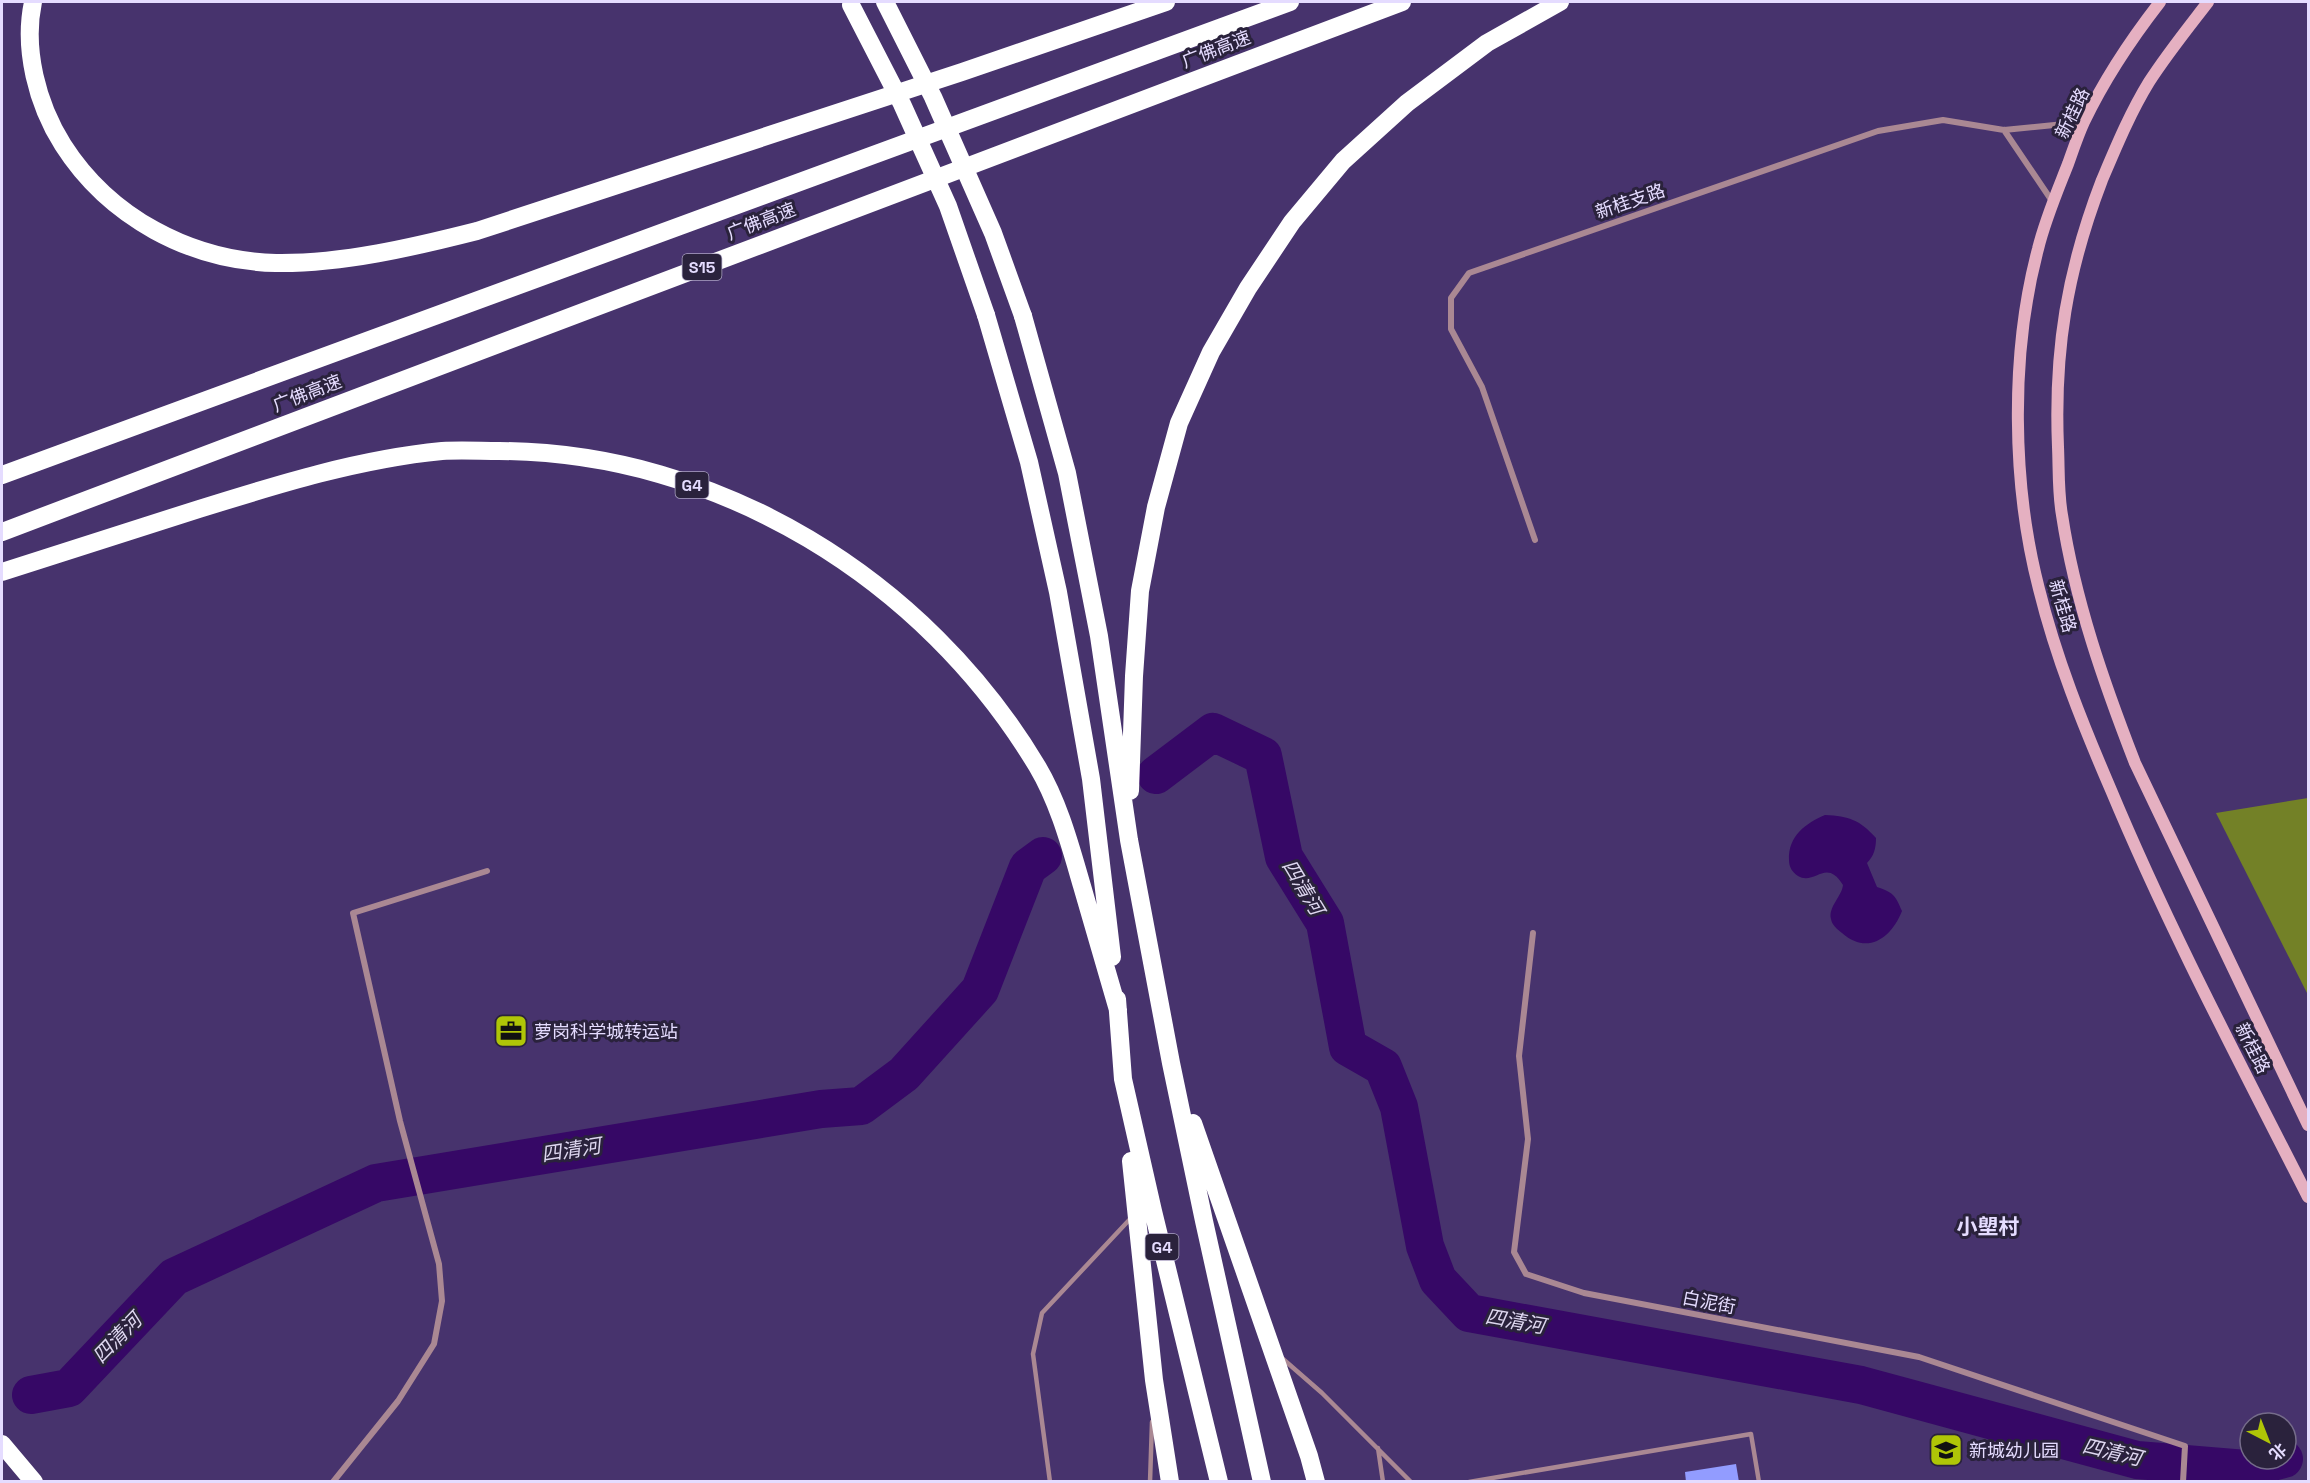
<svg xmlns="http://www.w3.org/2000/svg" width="2310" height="1483" font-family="'Space Grotesk','Noto Sans SC',sans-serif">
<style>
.forest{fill:#738127}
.water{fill:#360866}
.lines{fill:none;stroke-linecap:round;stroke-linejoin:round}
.river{stroke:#360866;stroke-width:38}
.building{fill:#929cff}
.lane{stroke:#aa8893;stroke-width:4.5}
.street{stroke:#aa8893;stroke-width:6}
.secondary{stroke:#e5b0c1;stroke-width:12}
.highway{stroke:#fff;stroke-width:18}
.highway-bridge{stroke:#fff;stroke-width:18}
.labels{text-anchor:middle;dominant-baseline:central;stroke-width:6;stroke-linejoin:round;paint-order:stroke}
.shield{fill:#2a223c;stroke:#ada4c4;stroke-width:1.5}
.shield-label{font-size:16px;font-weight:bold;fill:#e5dcff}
.street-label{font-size:18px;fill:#e5dcff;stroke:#2a223c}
.poi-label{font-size:18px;fill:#e5dcff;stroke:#2a223c;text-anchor:start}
.water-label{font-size:20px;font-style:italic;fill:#ded7f0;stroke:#2a223c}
.quarter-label{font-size:21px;font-weight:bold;fill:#e5dcff;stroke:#2a223c}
</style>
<rect width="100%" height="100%" fill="#47336d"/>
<path class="forest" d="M2308,798V995L2216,813Z"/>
<path class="water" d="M1825,815C1849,816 1860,820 1876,838C1876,848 1874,856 1867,863L1877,887C1894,893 1895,895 1902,911C1891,939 1867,955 1842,933C1837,929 1832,925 1831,919C1828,907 1842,896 1843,885C1826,857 1815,886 1798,876C1792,872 1789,867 1789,860C1788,836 1806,823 1825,815Z"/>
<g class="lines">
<path class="river" d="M1156,775L1213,732L1263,756L1284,857L1325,923L1348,1047L1383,1067L1399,1107L1425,1246L1438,1280L1469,1313L1861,1385L2137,1460L2246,1469L2284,1459
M31,1395L69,1388L174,1277L376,1183L821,1109L861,1106L904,1074L980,990L1028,867L1043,856"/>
</g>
<path class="building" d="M1736,1464L1739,1482H1686L1685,1472Z"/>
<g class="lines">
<path class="lane" d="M1283,1359L1322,1393L1411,1482
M1378,1448L1383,1482
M1050,1482L1033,1354L1042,1313L1131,1218
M1150,1482L1152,1422
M1469,1482L1751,1434L1759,1482"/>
<path class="street" d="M2004,130L2052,201
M1535,540L1482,387L1451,329V298L1469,273L1878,131L1943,120L2004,130L2084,122
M1533,933L1519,1056L1528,1139L1514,1252L1526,1274L1584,1293L1919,1357L2185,1446L2183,1482
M333,1482L398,1401L434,1344L442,1301L439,1264L400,1121L353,913L487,871"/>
<path class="secondary" d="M2160,2C2132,38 2104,80 2084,122C2078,135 2073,150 2068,164C2057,192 2045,220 2038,249C2010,354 2012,485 2039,589C2056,658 2083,725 2111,790C2169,929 2240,1063 2308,1197
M2208,2C2188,28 2167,54 2149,82C2130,113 2116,147 2102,180C2067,271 2054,350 2058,447C2059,469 2058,493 2062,515C2075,601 2104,683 2135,763L2308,1125"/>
<path class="highway" d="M33,2C23,49 37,104 63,145C109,217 190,261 276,263C342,264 414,247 477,231L962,72L1166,2
M986,315L1029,462L1058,592L1091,779L1112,957
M1023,316L1067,473L1099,636L1129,840L1171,1063L1204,1221L1262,1482
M2,475L1290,2
M2,532L1402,2
M2,572C67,551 133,530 199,509C279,484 359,459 442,451C461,450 481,451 499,451C719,452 925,579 1037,766C1059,803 1070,845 1082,886C1094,927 1106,969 1118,1010
M1130,791L1134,676L1140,591L1156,507L1179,423L1211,352L1248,288L1292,222L1343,161L1407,103L1487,43L1560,2
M1117,999L1123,1079L1153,1211L1219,1482
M1193,1123L1309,1456L1316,1482
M1131,1161L1154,1380L1170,1482
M2,1444L34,1482"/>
<path class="highway-bridge" d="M885,2L933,97L993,233L1023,316
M851,5L902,104L948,206L986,315"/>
</g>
<defs>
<g id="office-square" transform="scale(1.725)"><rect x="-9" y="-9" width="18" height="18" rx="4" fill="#afc507" stroke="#2a223c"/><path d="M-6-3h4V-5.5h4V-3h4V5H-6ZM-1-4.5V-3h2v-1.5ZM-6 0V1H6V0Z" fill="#111"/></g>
<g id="school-square" transform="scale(1.725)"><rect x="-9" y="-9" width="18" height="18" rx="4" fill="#afc507" stroke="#2a223c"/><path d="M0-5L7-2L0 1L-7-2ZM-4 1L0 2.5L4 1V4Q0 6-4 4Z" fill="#111"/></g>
</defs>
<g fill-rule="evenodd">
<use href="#office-square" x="511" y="1031"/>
<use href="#school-square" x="1946" y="1450"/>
</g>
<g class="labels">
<g class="shield">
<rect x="682.5" y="254" width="39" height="26" rx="4.5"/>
<rect x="675.5" y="472" width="33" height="26" rx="4.5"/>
<rect x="1145.5" y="1234" width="33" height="26" rx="4.5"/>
</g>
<g class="shield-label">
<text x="702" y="267">S15</text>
<text x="692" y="485">G4</text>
<text x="1162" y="1247">G4</text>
</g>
<g class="street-label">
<text transform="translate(1216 49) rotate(-21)">广佛高速</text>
<text transform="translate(2072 113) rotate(-64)">新桂路</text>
<text transform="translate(1630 201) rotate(-19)">新桂支路</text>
<text transform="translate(761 221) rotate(-21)">广佛高速</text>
<text transform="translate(307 393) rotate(-21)">广佛高速</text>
<text transform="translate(2063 606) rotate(74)">新桂路</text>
<text transform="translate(2253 1048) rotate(63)">新桂路</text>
<text transform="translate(1709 1302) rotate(11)">白泥街</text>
</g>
<g class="poi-label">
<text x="534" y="1031">萝岗科学城转运站</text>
<text x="1969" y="1450">新城幼儿园</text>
</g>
<g class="water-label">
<text transform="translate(1303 887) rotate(59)">四清河</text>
<text transform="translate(571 1150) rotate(-9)">四清河</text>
<text transform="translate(1515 1321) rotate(10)">四清河</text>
<text transform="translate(117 1338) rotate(-46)">四清河</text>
<text transform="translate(2112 1452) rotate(13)">四清河</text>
</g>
<g class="quarter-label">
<text x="1988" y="1226">小塱村</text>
</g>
</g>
<rect width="2310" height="1483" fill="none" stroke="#e5dcff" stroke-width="6"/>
<g transform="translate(2268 1441) rotate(138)"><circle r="28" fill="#2a223c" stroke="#756c8a" stroke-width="1.5"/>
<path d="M0-4.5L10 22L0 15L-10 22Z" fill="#afc507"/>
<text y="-9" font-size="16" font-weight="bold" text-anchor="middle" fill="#e5dcff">北</text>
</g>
</svg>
